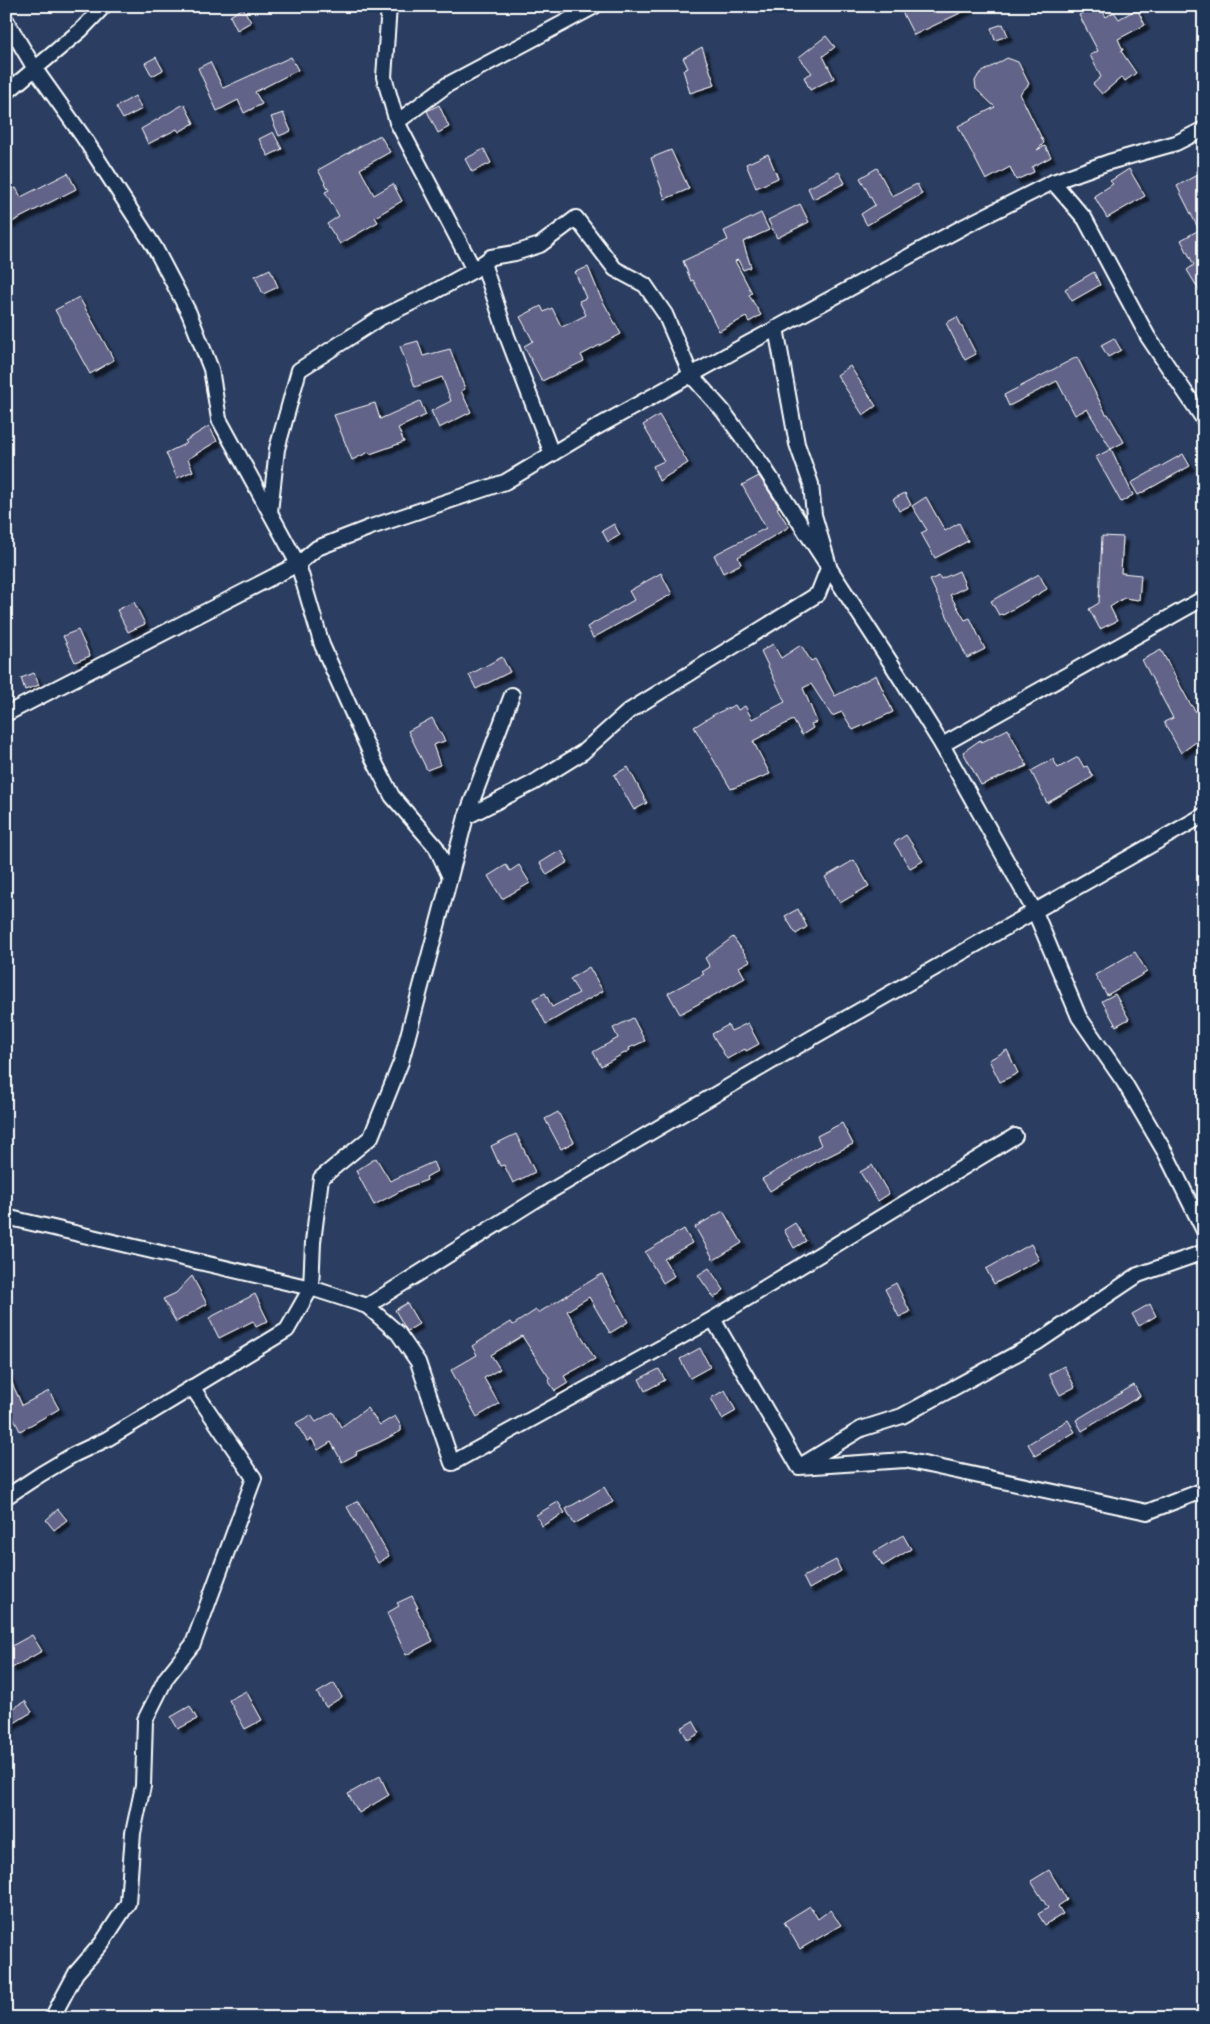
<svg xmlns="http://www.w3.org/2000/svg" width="1210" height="2024" viewBox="0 0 1210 2024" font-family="'Indie Flower',sans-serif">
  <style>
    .building { fill: #626488; stroke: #fff; filter: url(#shadow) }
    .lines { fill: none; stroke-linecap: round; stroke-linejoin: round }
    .street-casing { stroke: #fff; stroke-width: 18 }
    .street { stroke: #1d3557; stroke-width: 14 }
  </style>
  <defs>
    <filter id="shadow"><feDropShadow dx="4.5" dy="4.5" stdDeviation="1" flood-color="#0009"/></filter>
  </defs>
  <rect width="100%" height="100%" fill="#2b3e61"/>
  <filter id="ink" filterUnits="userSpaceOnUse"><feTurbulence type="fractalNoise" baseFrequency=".02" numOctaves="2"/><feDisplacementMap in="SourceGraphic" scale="10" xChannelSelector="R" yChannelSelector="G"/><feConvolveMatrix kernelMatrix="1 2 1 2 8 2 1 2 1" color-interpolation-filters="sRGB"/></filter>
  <g filter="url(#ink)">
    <g class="building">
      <path d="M899,6H975L914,35Z"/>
      <path d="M1094,6H1100L1106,17L1114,12L1119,19L1137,9L1145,25L1118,39L1123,50L1121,51L1136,73L1125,81L1122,77L1102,94L1093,84L1101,77L1090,55L1098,51L1079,15Z"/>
      <path d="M243,8L251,22L237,30L230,16Z"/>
      <path d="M1003,24L1008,36L995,40L991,28Z"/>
      <path d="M826,36L835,47L823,56L834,78L810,90L804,77L812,73L799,57Z"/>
      <path d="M702,47L715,85L690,93L683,70L688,68L683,58Z"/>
      <path d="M156,57L163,70L152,76L145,63Z"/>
      <path d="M291,57L298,70L255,92L262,104L244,113L238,100L217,111L198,68L210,62L223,88Z"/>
      <path d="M1007,58L1018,62L1029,84L1020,94L1044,143L1037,150L1045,146L1051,157L1032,167L1034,172L1016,180L1010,167L986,180L958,126L995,107L976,89L975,81L979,74Z"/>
      <path d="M135,96L142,109L123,119L116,107Z"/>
      <path d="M184,104L194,123L179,132L177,129L148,144L141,129Z"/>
      <path d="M439,105L449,127L438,133L427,111Z"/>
      <path d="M283,113L291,131L279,136L271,117Z"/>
      <path d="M273,132L282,149L268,156L259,139Z"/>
      <path d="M380,135L390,152L360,169L374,195L393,184L402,201L375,217L378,222L340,244L327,224L339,216L325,192L329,190L318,170Z"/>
      <path d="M484,149L491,163L472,172L465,159Z"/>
      <path d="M671,150L689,189L665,199L651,158Z"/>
      <path d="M768,154L778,178L756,188L746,164Z"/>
      <path d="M877,168L892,196L917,184L922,194L867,225L861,214L875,205L860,178Z"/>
      <path d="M1129,169L1145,196L1107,218L1094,196L1113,184L1110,181Z"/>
      <path d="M1204,171V298L1187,270L1194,265L1181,240L1199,230L1177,186Z"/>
      <path d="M839,172L845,183L813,199L808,188Z"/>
      <path d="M68,173L76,189L6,225V193L16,188L21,197Z"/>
      <path d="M800,204L809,222L777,238L768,220Z"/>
      <path d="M761,213L769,230L743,242L751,267L743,270L738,260L735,261L752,293L749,295L761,315L749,322L746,317L719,331L693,280L691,281L683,261L728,240L724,231Z"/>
      <path d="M588,267L600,296L621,334L581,355L584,361L542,381L524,346L533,341L520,317L541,306L544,312L552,308L561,326H564L586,315L579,301L586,298L575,272Z"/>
      <path d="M270,269L278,287L263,294L255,276Z"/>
      <path d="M1094,272L1100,285L1072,301L1065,289Z"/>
      <path d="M79,297L114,360L90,374L55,310Z"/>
      <path d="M957,317L976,354L965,360L946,323Z"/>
      <path d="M1114,338L1121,350L1108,357L1101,345Z"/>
      <path d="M418,341L423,356L450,349L465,389L461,391L471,412L439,428L431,411L451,401L442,377L415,387L400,346Z"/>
      <path d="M1077,357L1106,414H1108L1124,442L1111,449L1133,495L1121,502L1096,457L1111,449L1087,409L1075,415L1057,381L1009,406L1004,395Z"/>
      <path d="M850,366L876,406L863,415L837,375Z"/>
      <path d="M420,401L426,415L398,428L404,442L370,454L369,452L352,460L334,415L375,403L380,419Z"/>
      <path d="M659,415L688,463L659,481L653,466L664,461L643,425Z"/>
      <path d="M209,426L217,441L188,459L193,471L177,478L166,453L187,443L185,441Z"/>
      <path d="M1183,454L1190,466L1138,495L1131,483Z"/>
      <path d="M759,476L779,507L777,508L789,527L738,557L741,564L723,573L714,555L766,528L742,485Z"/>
      <path d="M905,493L911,505L899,511L893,499Z"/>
      <path d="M926,497L945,531L959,523L968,541L935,558L921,533L927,530L912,506Z"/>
      <path d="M614,524L620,535L608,542L602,531Z"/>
      <path d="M1102,536L1123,537L1121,573L1141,575L1139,600L1124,598L1110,607L1117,621L1100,629L1089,609L1099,603Z"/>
      <path d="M959,571L966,587L950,595L965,620L970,618L985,649L967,658L930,580L939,576L941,579Z"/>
      <path d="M661,573L672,594L593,638L587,627L634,600L629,591Z"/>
      <path d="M1039,574L1047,589L1003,615L1002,614L999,615L991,601Z"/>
      <path d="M134,602L145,624L128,632L117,610Z"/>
      <path d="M78,630L90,656L75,662L63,636Z"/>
      <path d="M773,644L781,658L801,645L811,661L815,659L835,696L876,675L893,712L853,730L842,712L832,716L811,684L803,688L817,722L811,724L813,728L802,735L793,720L753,741L770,774L731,789L694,727L715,714L735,705L738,710L745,706L752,719L785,702L761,651Z"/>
      <path d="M1161,650L1189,702L1204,723V736L1181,753L1164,722L1173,718L1142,660Z"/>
      <path d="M502,657L510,672L476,689L469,675Z"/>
      <path d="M34,673L39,685L25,690L21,678Z"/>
      <path d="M432,718L445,741L433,745L440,765L427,770L408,731Z"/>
      <path d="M1008,729L1027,766L981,785L963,752L980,740L982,742Z"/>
      <path d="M1078,757L1084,767L1087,766L1093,777L1047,803L1031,771L1053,759L1058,768Z"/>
      <path d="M628,767L647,803L634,810L614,775Z"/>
      <path d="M906,835L923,861L910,868L894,843Z"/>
      <path d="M561,850L568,862L547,875L540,863Z"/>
      <path d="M854,860L869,886L840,903L825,877Z"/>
      <path d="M506,865L510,871L519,865L530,883L502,899L488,876Z"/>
      <path d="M798,909L807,927L796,934L785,916Z"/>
      <path d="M733,937L750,961L739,967L745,978L680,1014L668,993L704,974L702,972L710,967L705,958Z"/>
      <path d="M1135,952L1147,972L1107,995L1095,975Z"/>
      <path d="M589,967L603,991L546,1024L533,999L545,993L552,1007L579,993L570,979Z"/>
      <path d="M1115,994L1129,1019L1116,1026L1102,1001Z"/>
      <path d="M633,1018L645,1041L629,1048L630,1050L601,1066L593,1052L618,1038L613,1028Z"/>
      <path d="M748,1023L759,1044L746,1051L745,1049L727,1059L712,1034L728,1025L731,1031Z"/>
      <path d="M1007,1050L1018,1073L1000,1082L989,1060Z"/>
      <path d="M558,1112L574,1142L561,1149L545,1119Z"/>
      <path d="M842,1123L853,1144L817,1162L770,1191L762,1179L821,1145L817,1136Z"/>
      <path d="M516,1134L535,1172L513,1183L504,1165L500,1166L491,1146Z"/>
      <path d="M376,1158L390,1181L433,1162L437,1171L426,1177L427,1180L408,1187L374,1205L356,1171Z"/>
      <path d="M872,1165L889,1194L878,1201L860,1172Z"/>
      <path d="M723,1211L742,1243L714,1260L695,1227Z"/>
      <path d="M795,1223L806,1241L794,1248L784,1230Z"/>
      <path d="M684,1229L692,1243L664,1259L674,1276L663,1283L645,1252Z"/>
      <path d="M1031,1244L1039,1260L994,1284L986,1269Z"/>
      <path d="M709,1268L724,1290L714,1298L698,1275Z"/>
      <path d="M602,1274L628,1322L610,1333L589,1297L567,1311L595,1359L564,1376L568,1383L555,1391L548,1380L550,1379L522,1336L491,1355L500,1369L484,1378L499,1404L477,1417L451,1370L477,1355L472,1346L493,1333L511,1322L513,1325L536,1310L538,1313Z"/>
      <path d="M192,1276L207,1304L176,1322L163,1299L176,1293Z"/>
      <path d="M896,1283L910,1312L899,1317L885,1289Z"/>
      <path d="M255,1294L268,1321L256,1327L253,1321L219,1338L209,1318Z"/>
      <path d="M407,1303L419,1324L407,1331L395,1310Z"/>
      <path d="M1150,1304L1156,1316L1139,1326L1132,1314Z"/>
      <path d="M700,1348L710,1367L690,1378L680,1359Z"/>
      <path d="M1064,1366L1075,1387L1060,1395L1049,1374Z"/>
      <path d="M659,1369L665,1380L645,1391L639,1379Z"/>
      <path d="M6,1370L22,1405L49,1391L59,1409L20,1431L6,1403Z"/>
      <path d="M1134,1385L1140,1396L1082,1431L1076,1420Z"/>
      <path d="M725,1390L736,1411L722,1419L711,1398Z"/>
      <path d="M367,1408L380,1425L395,1416L401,1426V1431L378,1443L356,1452L357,1454L342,1462L331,1442L318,1450L312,1439L307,1441L296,1423L311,1415L316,1422L333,1412L341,1427Z"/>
      <path d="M1068,1420L1075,1432L1035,1456L1028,1444Z"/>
      <path d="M604,1487L613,1502L574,1524L566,1509Z"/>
      <path d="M358,1501L389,1556L378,1563L347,1507Z"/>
      <path d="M558,1502L565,1513L542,1526L536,1515Z"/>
      <path d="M58,1509L67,1520L54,1530L46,1520Z"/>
      <path d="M903,1535L911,1549L883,1566L874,1552Z"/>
      <path d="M836,1560L841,1571L809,1589L803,1577Z"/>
      <path d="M412,1596L418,1608H416L433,1641L406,1655L387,1613L399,1606L397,1603Z"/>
      <path d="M32,1635L42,1651L12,1668L6,1657V1649Z"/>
      <path d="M334,1683L342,1697L326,1707L317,1693Z"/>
      <path d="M246,1691L262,1720L245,1729L229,1700Z"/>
      <path d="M25,1701L32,1712L6,1728V1713Z"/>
      <path d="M190,1706L197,1719L178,1729L171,1717Z"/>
      <path d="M693,1721L700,1733L688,1740L681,1728Z"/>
      <path d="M380,1776L389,1795L359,1813L348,1794Z"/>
      <path d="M1049,1870L1067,1900L1058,1906L1063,1914L1045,1925L1038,1914L1048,1908L1031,1881Z"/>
      <path d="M810,1906L818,1919L830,1910L841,1925L800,1949L784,1922Z"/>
    </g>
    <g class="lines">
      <defs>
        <g id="street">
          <path d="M6,20L35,69L84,138L155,248L189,313L211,369L219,419L298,564L322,645L372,757L392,796L436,847L450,877"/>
          <path d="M6,93L81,30L104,6"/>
          <path d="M397,122L447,85L595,6"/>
          <path d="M1053,182L1085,219L1148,337L1204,420"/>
          <path d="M483,263L507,336L552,454"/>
          <path d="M474,270L491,257L515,253L540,245L576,218L615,269L645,285L665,314L691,375L723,411L763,466L891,663L942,745L1035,912L1079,1017L1124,1082L1166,1154L1204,1231"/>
          <path d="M270,512L277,449L299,370L380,318L430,294L474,270L397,122L384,77L389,6"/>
          <path d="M6,714L298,564L317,548L371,527L505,482L597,427L749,343L963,227L1053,182L1109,162L1176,143L1204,129"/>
          <path d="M942,745L1204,598"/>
          <path d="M466,817L533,783L583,752L629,711L818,594L829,566L814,515L811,484L797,444L776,328"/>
          <path d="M6,1217L311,1288L367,1306L398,1333L418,1362L452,1463L713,1319L1015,1136"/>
          <path d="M367,1306L542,1196L815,1036L1204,815"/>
          <path d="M713,1319L799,1467L905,1460L1147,1512L1204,1490"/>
          <path d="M800,1466L861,1429L902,1416L1038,1342L1138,1275L1204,1252"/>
          <path d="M6,1497L41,1474L73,1455L107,1439L287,1330L311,1288L313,1242L321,1178L371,1137L401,1062L466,817L512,695"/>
          <path d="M52,2018L76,1973L102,1943L128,1903L133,1833L143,1786L145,1720L166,1678L193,1644L254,1478L192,1387"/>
        </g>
      </defs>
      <use href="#street" class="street-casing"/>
      <use href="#street" class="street"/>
    </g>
  </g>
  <rect width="1210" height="2024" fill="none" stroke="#1d3557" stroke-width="25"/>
  <rect x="12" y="12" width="1185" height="1999" fill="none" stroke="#fff" stroke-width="2" filter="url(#ink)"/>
</svg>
